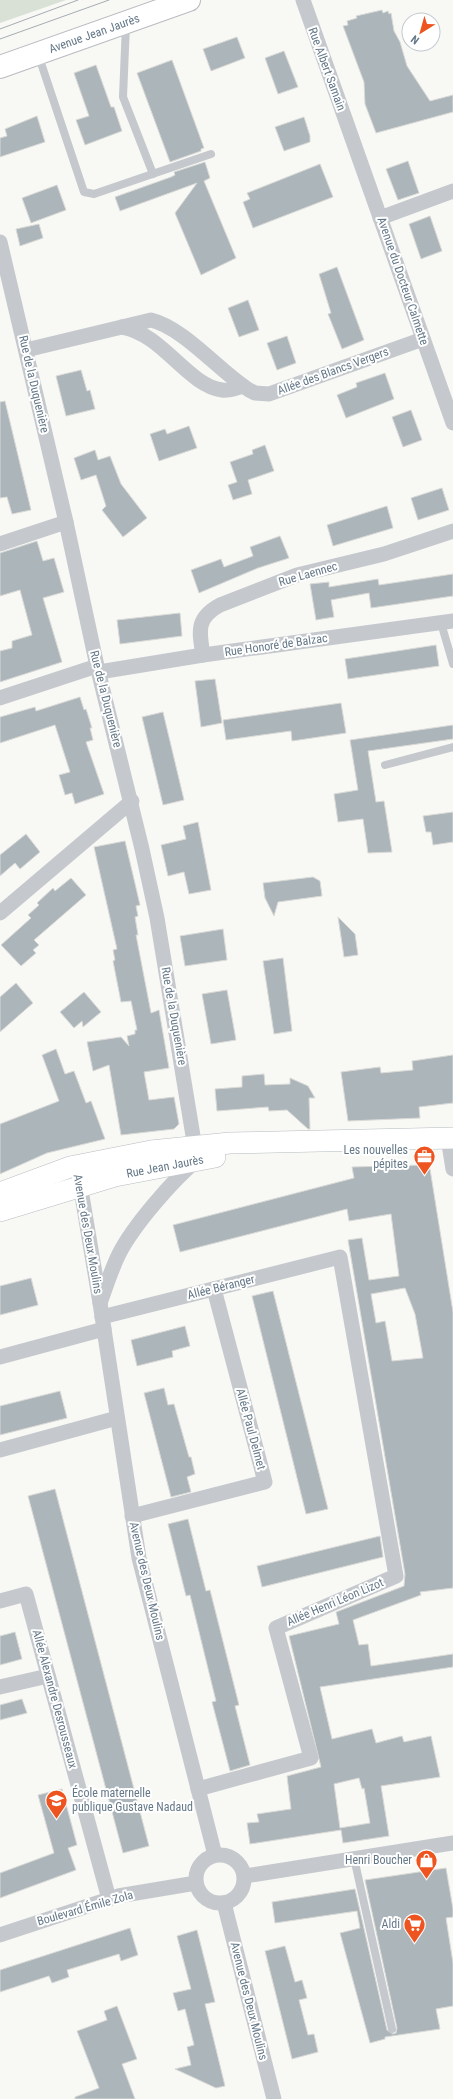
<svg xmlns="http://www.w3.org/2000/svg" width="453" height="2099" viewBox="0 0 453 2099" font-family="'Roboto Condensed',sans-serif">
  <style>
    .green { fill: #d9e0d6 }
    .building { fill: #acb5ba; stroke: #dadad7; fill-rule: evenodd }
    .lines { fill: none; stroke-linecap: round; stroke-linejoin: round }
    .secondary-casing { stroke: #b7bdc1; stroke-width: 22 }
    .primary-casing { stroke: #b8bcc0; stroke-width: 24 }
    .service { stroke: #c5c9cd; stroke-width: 8 }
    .minor { stroke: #c5c9cd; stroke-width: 15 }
    .secondary { stroke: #fff; stroke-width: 21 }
    .primary { stroke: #fff; stroke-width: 22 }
    .tram { stroke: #a5acb2; stroke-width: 1 }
    .labels { text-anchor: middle; stroke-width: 4; stroke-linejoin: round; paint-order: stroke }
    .street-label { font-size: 12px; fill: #657888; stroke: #fff }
    .poi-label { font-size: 12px; fill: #657888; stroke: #fff; text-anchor: end }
  </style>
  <rect width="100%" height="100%" fill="#f8f8f5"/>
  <path class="green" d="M0,0H66L0,23Z"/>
  <g class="building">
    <path d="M382,10L383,13L388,11L389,14L391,13L394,31L400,42L407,66L430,101L453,95V112L376,133L365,104L364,82L343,26L348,25L347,21L357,18L356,16Z"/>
    <path d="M237,37L245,58L211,71L203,49Z"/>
    <path d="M284,51L298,87L278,94L265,58Z"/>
    <path d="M172,60L204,148L201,149V151L170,162L137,73Z"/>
    <path d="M96,65L111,107H114L122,131L85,145L76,120L89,116L74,73Z"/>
    <path d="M37,116L45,142L0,157V138L7,136L5,129Z"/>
    <path d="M304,117L310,136V142L284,151L275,127Z"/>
    <path d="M408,161L419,193L398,200L386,169Z"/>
    <path d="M205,162L210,178L204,181L236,258L201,275L175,213L197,183L120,211L115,197L171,177L175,175L174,172Z"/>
    <path d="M320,164L333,197L253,228L243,202L250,199L247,193Z"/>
    <path d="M57,185L66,210L31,223L22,198Z"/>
    <path d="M430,216L442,251L421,259L409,224Z"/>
    <path d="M39,224L43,238L20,246L16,229Z"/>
    <path d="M337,267L364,340L342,349L328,314L331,313L319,274Z"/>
    <path d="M248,300L259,330L239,337L228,308Z"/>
    <path d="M287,336L296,363L277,370L267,343Z"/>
    <path d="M81,370L87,391L90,390L95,409L66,416L56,376Z"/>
    <path d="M385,373L394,399L346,418L337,395L357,387L356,383Z"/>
    <path d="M5,401L31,510L12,514L7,497L0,498V402Z"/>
    <path d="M411,410L422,440L403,447L392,417Z"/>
    <path d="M189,426L197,448L159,461L150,434L165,429L167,434Z"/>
    <path d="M265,445L274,471L248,480L252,494L233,500L228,485L237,482L230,462L253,454L252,450Z"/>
    <path d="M95,450L98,460L110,456L121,484L147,518L123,537L102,510L106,506L96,475L81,480L74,458Z"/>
    <path d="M442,488L449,510L418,520L411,498Z"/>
    <path d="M387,506L393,528L333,546L327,525Z"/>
    <path d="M280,536L289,558L258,568L199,593L191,570L221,559L224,567L253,556L250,547Z"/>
    <path d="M37,541L43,561L54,558L64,592L43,598L62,662L0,682V651L12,648V641L32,635L20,590L0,596V553Z"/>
    <path d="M453,574V596L371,608L369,593L331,600L334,617L316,620L310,584L329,582V587L378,579L379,585Z"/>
    <path d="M180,613L182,636L120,644L117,620Z"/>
    <path d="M436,645L439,666L348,679L345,659Z"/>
    <path d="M215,679L222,723L201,727L195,681Z"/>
    <path d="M80,697L84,710L86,709L92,728H90L93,740L86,742L104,794L75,804L72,793L65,795L59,775L70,772L55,725L0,743V717L35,707L36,711Z"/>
    <path d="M341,703L346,733L292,741L291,731L226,740L223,720Z"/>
    <path d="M163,712L184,800L163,805L142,717Z"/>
    <path d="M453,725V739L368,751L376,802L384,801L392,852L368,853L363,819L338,822L334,794L358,790L350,740Z"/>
    <path d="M453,812V842L433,845L431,832H426L423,816Z"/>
    <path d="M198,822L211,890L189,894L184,872L168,876L161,845L186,839L183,826Z"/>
    <path d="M26,834L40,852L20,869L15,863L0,876V855Z"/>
    <path d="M125,841L140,905L136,906L138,916L135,917L138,935H136L151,1013L159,1010L169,1068L144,1072L149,1100L174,1097L179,1124L174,1129L121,1135L109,1065L93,1071L87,1042L121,1037L129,1046L127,1036L135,1034V1030H137L131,1001L121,1002L113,961L115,960L113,950L117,949L94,847Z"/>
    <path d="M313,877L320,881L322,896L278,902L274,916L265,898L263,883Z"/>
    <path d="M71,878L86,895L34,940L39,945L33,950L36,953L21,966L1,945L31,918L28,915L39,905L37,903L53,888L55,891Z"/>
    <path d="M338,917L355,934L358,955L344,957Z"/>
    <path d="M223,929L227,960L185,966L180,936Z"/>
    <path d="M283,958L292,1031L274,1034L263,961Z"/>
    <path d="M16,983L33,1003L0,1032V997Z"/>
    <path d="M227,990L236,1040L211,1044L202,994Z"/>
    <path d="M84,992L101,1012L83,1027L82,1021L74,1028L60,1012Z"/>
    <path d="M56,1049L65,1074L74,1071L86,1103L91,1101L105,1139L47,1153L0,1174V1124L59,1101L42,1055Z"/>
    <path d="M453,1055V1103L419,1107L420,1118L348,1121L341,1072L380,1067L381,1073L413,1070L412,1061Z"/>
    <path d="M264,1074L265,1085L290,1084V1078L308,1086L315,1098H309L310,1129H308L287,1110L269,1111L268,1107L217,1111L215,1089L242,1087V1076Z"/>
    <path d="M424,1165L430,1169L453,1312V1588L420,1592L421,1595L353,1620L359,1645L368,1644L371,1666L453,1654V1667L320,1687L332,1739L372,1729L376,1743L402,1736L404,1742L431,1736L440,1777L381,1786L389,1836L343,1843L341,1830L250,1844L247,1823L259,1822L257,1814L291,1809L287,1776L321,1767L289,1636L339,1624L336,1612L404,1586L405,1574L348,1240L362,1238L369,1280L399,1276L391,1214L349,1221L347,1209L180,1252L173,1225L354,1178L352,1167ZM405,1288L415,1314L423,1358L392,1361L385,1321L376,1323L371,1294ZM359,1778L362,1789L364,1788L370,1823L340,1828L334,1784Z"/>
    <path d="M31,1278L38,1305L0,1315V1286Z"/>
    <path d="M273,1291L328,1509L306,1514L252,1296Z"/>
    <path d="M185,1326L190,1346L172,1351L173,1357L137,1366L131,1340Z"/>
    <path d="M164,1388L168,1405L174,1404L189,1457H191L195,1474L187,1477L191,1492L171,1497L144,1393Z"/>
    <path d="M60,1391L67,1418L0,1435V1406Z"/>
    <path d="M55,1489L149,1846L123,1853L28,1496Z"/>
    <path d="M188,1519L206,1591L210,1590L239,1705L235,1706L250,1765L230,1771L212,1702L216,1701L190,1595L186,1596L168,1524Z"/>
    <path d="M380,1536L383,1557L262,1587L257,1566Z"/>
    <path d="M15,1632L22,1659L0,1665V1636Z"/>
    <path d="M22,1699L27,1713L0,1720V1705Z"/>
    <path d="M62,1789L77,1845L68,1848L76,1870L0,1898V1873L54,1853L38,1795Z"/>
    <path d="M446,1868L453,1909V1917L446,1918L453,1963V2006L436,2009L440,2029L385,2037V2039L370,2043L340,1933L360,1928L357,1911L275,1923L272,1902L355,1889L387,2030L393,2034L396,2033L397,2028L365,1880Z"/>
    <path d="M130,1928L138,1955L121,1961L119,1954L67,1970L69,1977L52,1983L49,1976L0,1992V1970Z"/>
    <path d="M197,1930L215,2002L205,2004L225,2086L216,2088L175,2069L191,2065L187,2047L194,2045L185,2009L178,2011L173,1993L191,1989L177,1936Z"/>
    <path d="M285,1946L295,1982L302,1980L307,1998L299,2000L308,2035L314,2034L318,2052L292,2059L265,1951Z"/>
    <path d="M117,2006L137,2059L122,2064L135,2099H75V2097L99,2088L77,2031L107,2020L104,2011Z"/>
  </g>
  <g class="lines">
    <defs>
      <g id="secondary">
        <path d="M0,1193L70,1167L151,1151L230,1143L453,1138"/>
        <path id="s1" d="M0,1211L115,1176L215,1157"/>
      </g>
      <g id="primary">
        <path id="s2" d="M0,67L189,0"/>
      </g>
    </defs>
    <use href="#secondary" class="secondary-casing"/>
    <use href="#primary" class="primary-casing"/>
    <g class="service">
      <path d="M126,24L123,97L153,174"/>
      <path d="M38,54L84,192L94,194L211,154"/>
      <path d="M441,623L453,664"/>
      <path d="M385,765L453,747"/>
      <path d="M354,1858L392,2029"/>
    </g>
    <g class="minor">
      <path d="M303,0L453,423"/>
      <path d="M380,218L453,191"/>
      <path d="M0,242L66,522L97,666L142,849L157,918L197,1160C173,1180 133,1226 119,1254C111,1270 106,1287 100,1303"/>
      <path d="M122,327C163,334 187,385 222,390C229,391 236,388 243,386"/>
      <path d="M26,350L151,320C184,328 219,371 249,390L255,393L269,394L423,339"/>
      <path d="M0,544L66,522"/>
      <path d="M203,655C199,631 196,618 220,605L297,575L384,554L453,531"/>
      <path d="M99,672L203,655L453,621"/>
      <path d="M0,698L97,666"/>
      <path d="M0,913L132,801"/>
      <path d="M448,1138L453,1169"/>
      <path d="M79,1178L100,1303L139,1558L215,1855"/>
      <path d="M102,1317L340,1257L396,1576L276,1628L311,1758L198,1789"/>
      <path d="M0,1357L104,1329"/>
      <path d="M0,1450L117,1418"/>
      <path d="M132,1516L265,1482L214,1289"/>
      <path d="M0,1601L26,1594L109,1899"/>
      <path d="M0,1687L48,1676"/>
      <circle cx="220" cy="1879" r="24"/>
      <path d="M245,1876L453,1843"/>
      <path d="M224,1903L274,2099"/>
      <path d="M0,1935L118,1896L196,1883"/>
    </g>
    <use href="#secondary" class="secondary"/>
    <use href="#primary" class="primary"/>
    <g class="tram">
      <path d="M0,29L78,0"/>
      <path d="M0,39L109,0"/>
    </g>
  </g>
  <defs>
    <symbol id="office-pin" viewBox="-11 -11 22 30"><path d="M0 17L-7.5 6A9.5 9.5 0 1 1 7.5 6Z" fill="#ee541f" stroke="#fff"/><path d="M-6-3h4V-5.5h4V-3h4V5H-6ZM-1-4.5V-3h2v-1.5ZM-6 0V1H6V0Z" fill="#fff"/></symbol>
    <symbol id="school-pin" viewBox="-11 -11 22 30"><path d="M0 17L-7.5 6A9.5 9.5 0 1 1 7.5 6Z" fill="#ee541f" stroke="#fff"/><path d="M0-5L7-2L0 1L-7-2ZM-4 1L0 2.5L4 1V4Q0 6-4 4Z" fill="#fff"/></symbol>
    <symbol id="shop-pin" viewBox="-11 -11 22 30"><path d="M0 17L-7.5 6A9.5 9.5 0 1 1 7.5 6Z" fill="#ee541f" stroke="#fff"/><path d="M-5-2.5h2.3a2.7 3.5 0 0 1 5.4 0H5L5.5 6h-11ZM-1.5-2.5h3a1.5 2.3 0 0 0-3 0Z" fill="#fff"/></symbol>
    <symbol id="supermarket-pin" viewBox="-11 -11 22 30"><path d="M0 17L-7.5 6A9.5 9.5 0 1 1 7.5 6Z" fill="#ee541f" stroke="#fff"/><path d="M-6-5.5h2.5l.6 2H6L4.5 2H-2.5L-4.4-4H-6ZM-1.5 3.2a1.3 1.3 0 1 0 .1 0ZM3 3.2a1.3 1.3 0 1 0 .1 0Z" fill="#fff"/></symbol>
  </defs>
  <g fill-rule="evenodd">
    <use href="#office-pin" x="412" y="1144" width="25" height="34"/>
    <use href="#school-pin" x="44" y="1788" width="25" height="34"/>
    <use href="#shop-pin" x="414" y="1848" width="25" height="34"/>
    <use href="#supermarket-pin" x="402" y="1912" width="25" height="34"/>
  </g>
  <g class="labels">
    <g class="street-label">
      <text dy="4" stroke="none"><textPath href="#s2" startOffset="100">Avenue Jean Jaurès</textPath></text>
      <text transform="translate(327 69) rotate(70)" y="4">Rue Albert Samain</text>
      <text transform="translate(403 281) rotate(71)" y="4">Avenue du Docteur Calmette</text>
      <text transform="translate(333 371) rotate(-20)" y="4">Allée des Blancs Vergers</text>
      <text transform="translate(34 384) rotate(77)" y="4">Rue de la Duquenière</text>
      <text transform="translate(308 574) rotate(-16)" y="4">Rue Laennec</text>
      <text transform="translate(276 645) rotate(-8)" y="4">Rue Honoré de Balzac</text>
      <text transform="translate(106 699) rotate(76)" y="4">Rue de la Duquenière</text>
      <text transform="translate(174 1016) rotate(80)" y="4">Rue de la Duquenière</text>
      <text dy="4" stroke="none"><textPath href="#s1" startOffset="171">Rue Jean Jaurès</textPath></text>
      <text transform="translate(88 1234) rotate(80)" y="4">Avenue des Deux Moulins</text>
      <text transform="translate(221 1287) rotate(-14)" y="4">Allée Béranger</text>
      <text transform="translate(251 1429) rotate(75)" y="4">Allée Paul Delmet</text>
      <text transform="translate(147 1581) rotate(77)" y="4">Avenue des Deux Moulins</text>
      <text transform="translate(335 1602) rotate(-23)" y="4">Allée Henri Léon Lizot</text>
      <text transform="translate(55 1699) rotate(75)" y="4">Allée Alexandre Desrousseaux</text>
      <text transform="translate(85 1908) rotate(-16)" y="4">Boulevard Émile Zola</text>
      <text transform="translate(249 2001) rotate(76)" y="4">Avenue des Deux Moulins</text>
    </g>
    <g class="poi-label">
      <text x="408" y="1154">Les nouvelles<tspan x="408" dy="14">pépites</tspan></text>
      <text x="72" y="1797" text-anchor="start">École maternelle<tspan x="72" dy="14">publique Gustave Nadaud</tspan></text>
      <text x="412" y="1864">Henri Boucher</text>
      <text x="400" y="1928">Aldi</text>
    </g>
  </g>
  <g transform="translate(421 32) rotate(217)"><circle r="19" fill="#ffffff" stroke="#c1c9cf"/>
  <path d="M0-3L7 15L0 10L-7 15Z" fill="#ee541f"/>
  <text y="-6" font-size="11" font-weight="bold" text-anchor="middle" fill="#657888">N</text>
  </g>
</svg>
